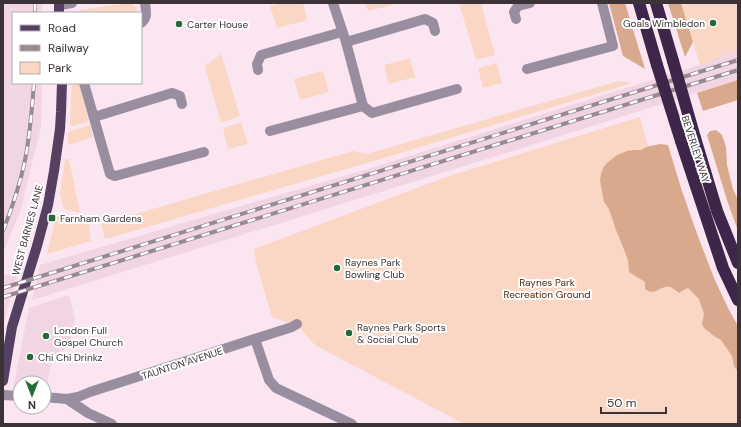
<svg xmlns="http://www.w3.org/2000/svg" width="741" height="427" viewBox="0 0 741 427" font-family="'DM Sans',sans-serif">
  <style>
    .built { fill: #f1d5e3 }
    .green { fill: #fad7c4 }
    .forest { fill: #d9a98d }
    .lines { fill: none; stroke-linecap: round; stroke-linejoin: round }
    .minor { stroke: #998da0; stroke-width: 10 }
    .major { stroke: #554061; stroke-width: 10 }
    .highway { stroke: #3d264a; stroke-width: 12 }
    .rail-casing { stroke: #998a92; stroke-width: 4 }
    .rail { stroke: #fff; stroke-width: 2.5; stroke-dasharray: 8; stroke-linecap: butt }
    .highway-bridge { stroke: #3d264a; stroke-width: 12 }
    .poi-dot { fill: #236a36; stroke: #fff; stroke-width: 1.5 }
    .labels { text-anchor: middle; stroke-width: 4; stroke-linejoin: round; paint-order: stroke }
    .poi-label { font-size: 10px; fill: #3b3337; stroke: #fff; text-anchor: start }
    .street-label { font-size: 10px; fill: #3b3337; stroke: #fff }
    .park-label { font-size: 10px; fill: #4b1f00; stroke: #fff }
  </style>
  <rect width="100%" height="100%" fill="#fbe5f1"/>
  <g class="built">
    <path d="M3,3H42V13H13V83H42L41,127L21,209L3,253Z"/>
    <path d="M738,50V80L519,149L32,300L40,265L368,169L712,61L716,57Z"/>
    <path d="M18,272L8,307L3,328V276Z"/>
    <path d="M69,295L75,319L69,347L52,356L46,392L44,391V383H20V389L13,388L29,308Z"/>
  </g>
  <g class="green">
    <path d="M129,3C135,6 137,6 137,13H77L80,10Z"/>
    <path d="M281,3H303L307,20L277,28L270,6Z"/>
    <path d="M365,3H393V5L368,11Z"/>
    <path d="M459,3H481L495,55L476,60Z"/>
    <path d="M681,3H738V50L716,57L713,61L700,65Z"/>
    <path d="M221,54L240,116L221,123L205,66Z"/>
    <path d="M410,58L415,77L389,84L384,65Z"/>
    <path d="M497,63L502,83L483,88L478,68Z"/>
    <path d="M323,71L329,92L300,100L294,79Z"/>
    <path d="M619,81L633,83L357,166L105,239L101,224L353,151L366,154Z"/>
    <path d="M72,83H79L89,120L87,122L72,126L70,125Z"/>
    <path d="M640,117L674,240L738,358V424H464L315,345L295,323L285,322L272,317L256,263L254,249L446,177Z"/>
    <path d="M241,122L248,144L228,149L223,128Z"/>
    <path d="M90,125L93,137L68,145V133L71,131Z"/>
    <path d="M65,159H69L80,213L64,209L60,194Z"/>
    <path d="M65,213L90,221L89,229L91,241L47,254L56,217Z"/>
  </g>
  <g class="forest">
    <path d="M609,3H625L645,69L623,56Z"/>
    <path d="M668,3H681L693,42L685,57Z"/>
    <path d="M738,80V100L703,111L697,93Z"/>
    <path d="M716,130L722,135L726,147L727,165L733,189L738,200V231L727,200L707,135L710,131Z"/>
    <path d="M660,144L668,145L681,188L696,231L714,278L728,308L738,326V372L734,366L732,356L721,340L714,336L704,328L702,324L704,314L699,299L688,288C684,289 682,291 679,293C676,291 673,288 670,287C660,285 655,297 645,289V282L629,272L628,260L623,247L616,230L609,209L604,202L600,181L601,174L603,168L607,163L617,155L627,151L634,150H641L646,147Z"/>
  </g>
  <g class="lines">
    <g class="minor">
      <path d="M333,3L346,42L363,106"/>
      <path d="M60,5L72,3"/>
      <path d="M516,19L514,12L518,6L530,3"/>
      <path d="M141,23C148,18 146,11 145,3"/>
      <path d="M346,42L425,19L433,23L435,31"/>
      <path d="M527,69L613,46L602,3"/>
      <path d="M258,70L257,64L261,55L342,32"/>
      <path d="M84,83L110,174L115,176L204,152"/>
      <path d="M94,117L172,93L180,96L182,104"/>
      <path d="M270,131L363,106L372,113L457,89"/>
      <path d="M255,339L269,380L276,388L352,424"/>
      <path d="M3,395L20,396"/>
      <path d="M44,397L67,399L88,413L112,424"/>
      <path d="M67,399L78,397L90,392L292,327L297,324"/>
    </g>
    <g class="major">
      <path d="M59,3V13"/>
      <path d="M3,381L12,327L37,246L48,205L54,171L60,129L61,112L62,83"/>
    </g>
    <g class="highway">
      <path d="M639,3L657,65"/>
      <path d="M656,3L673,61"/>
      <path d="M695,138L717,211L738,263"/>
      <path d="M681,141L723,268L738,300"/>
    </g>
    <defs>
      <g id="rail">
        <path d="M35,3V13"/>
        <path d="M3,231C12,208 20,185 25,160C30,135 32,109 34,83"/>
        <path d="M3,288L738,60"/>
        <path d="M3,297L738,70"/>
      </g>
    </defs>
    <use href="#rail" class="rail-casing"/>
    <use href="#rail" class="rail"/>
    <g class="highway-bridge">
      <path d="M673,61L695,138"/>
      <path d="M657,65L681,141"/>
    </g>
  </g>
  <g class="poi-dot">
    <circle cx="713" cy="23" r="4"/>
    <circle cx="179" cy="24" r="4"/>
    <rect x="48" y="214" width="8" height="8" rx="2"/>
    <circle cx="337" cy="268" r="4"/>
    <circle cx="349" cy="333" r="4"/>
    <circle cx="46" cy="336" r="4"/>
    <circle cx="30" cy="357" r="4"/>
  </g>
  <g class="labels">
    <g class="poi-label">
      <text x="705" y="27" text-anchor="end">Goals Wimbledon</text>
      <text x="187" y="28">Carter House</text>
      <text x="60" y="222">Farnham Gardens</text>
      <text x="345" y="266">Raynes Park<tspan x="345" dy="12">Bowling Club</tspan></text>
      <text x="357" y="331">Raynes Park Sports<tspan x="357" dy="12">&amp; Social Club</tspan></text>
      <text x="54" y="334">London Full<tspan x="54" dy="12">Gospel Church</tspan></text>
      <text x="38" y="361">Chi Chi Drinkz</text>
    </g>
    <g class="street-label">
      <text transform="translate(696 149) rotate(72)" y="4">BEVERLEY WAY</text>
      <text transform="translate(27 230) rotate(-75)" y="4">WEST BARNES LANE</text>
      <text transform="translate(182 363) rotate(-18)" y="4">TAUNTON AVENUE</text>
    </g>
    <g class="park-label">
      <text x="547" y="286">Raynes Park<tspan x="547" dy="12">Recreation Ground</tspan></text>
    </g>
  </g>
  <rect width="741" height="427" fill="none" stroke="#3b3337" stroke-width="8"/>
  <rect x="12" y="12" width="130" height="72" fill="#ffffff" stroke="#b1adaf"/>
  <rect x="20" y="25" width="20" height="6" fill="#554061" stroke="#b1adaf"/>
  <text x="48" y="32" font-size="12" fill="#3b3337">Road</text>
  <rect x="20" y="45" width="20" height="6" fill="#998a92" stroke="#b1adaf"/>
  <text x="48" y="52" font-size="12" fill="#3b3337">Railway</text>
  <rect x="20" y="62" width="20" height="12" fill="#fad7c4" stroke="#b1adaf"/>
  <text x="48" y="72" font-size="12" fill="#3b3337">Park</text>
  <g transform="translate(32 395) rotate(180)"><circle r="19" fill="#ffffff" stroke="#b1adaf"/>
  <path d="M0-3L7 15L0 10L-7 15Z" fill="#236a36"/>
  <text y="-6" font-size="11" font-weight="bold" text-anchor="middle" fill="#3b3337">N</text>
  </g>
  <path d="M601 407v6h65v-6" fill="none" stroke="#3b3337" stroke-width="2"/>
  <text x="607" y="407" font-size="12" fill="#3b3337" stroke="#ffffff" stroke-width="3" paint-order="stroke">50 m</text>
</svg>
